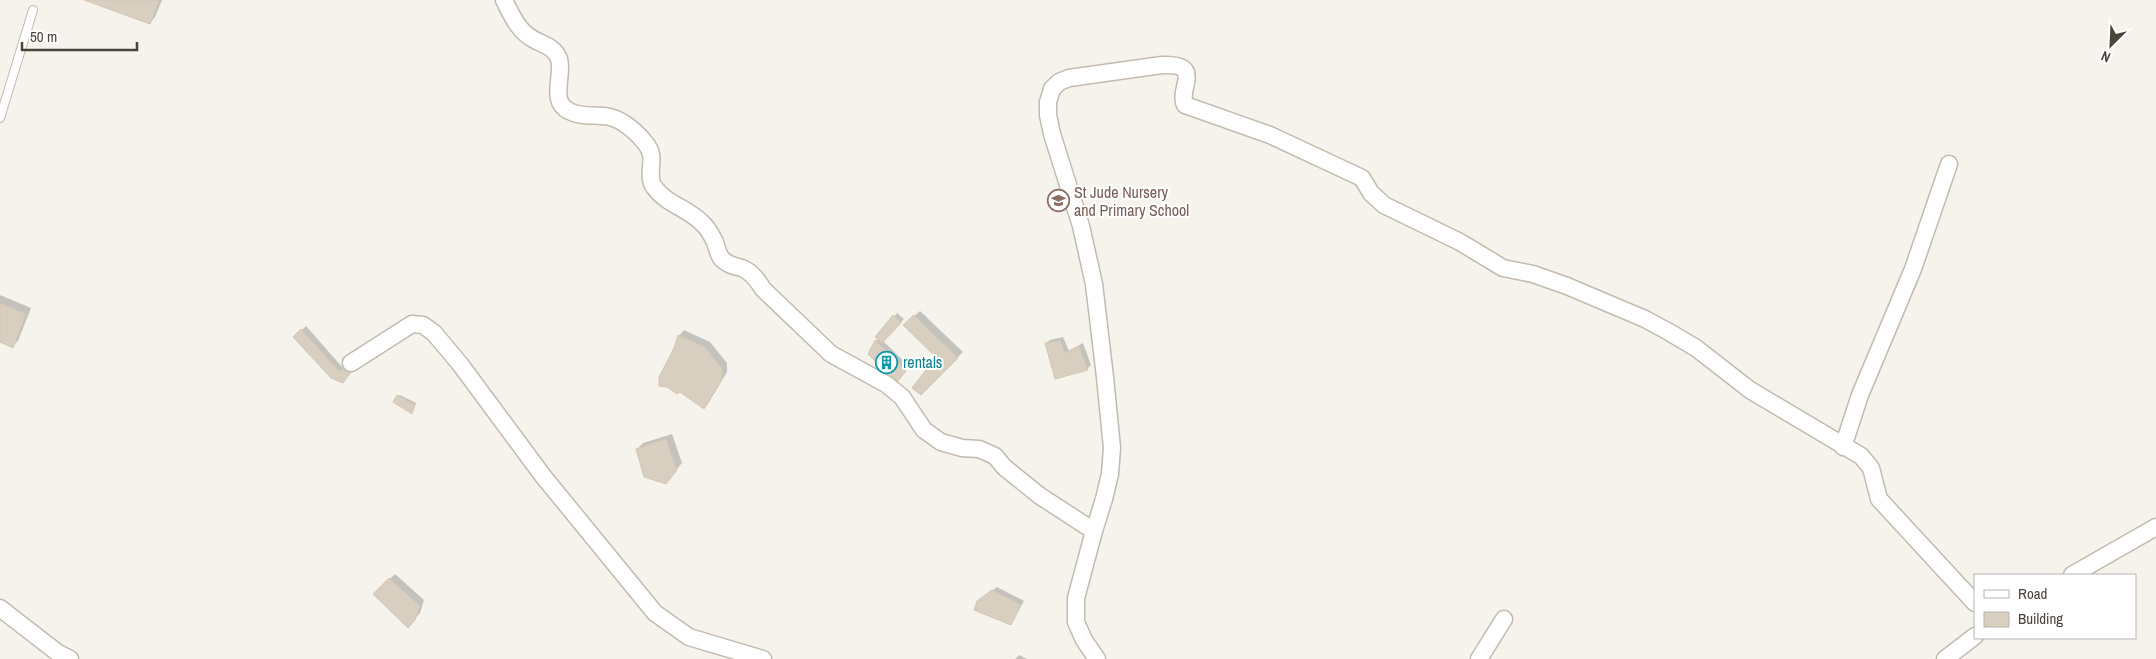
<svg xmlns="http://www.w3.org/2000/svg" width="2156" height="659" viewBox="0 0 2156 659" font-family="'Archivo Narrow',sans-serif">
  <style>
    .shadow { fill: #0003 }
    .building { fill: #d8cfc1; stroke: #d3c7b4 }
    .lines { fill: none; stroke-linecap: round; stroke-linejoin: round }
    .service-casing { stroke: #c2bbae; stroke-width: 10 }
    .minor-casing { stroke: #c2bbae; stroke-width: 19 }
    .service { stroke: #fff; stroke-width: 8 }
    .minor { stroke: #fff; stroke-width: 16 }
    .labels { text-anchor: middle; stroke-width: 4; stroke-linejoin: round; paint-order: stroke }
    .education-label { font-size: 16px; fill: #785e54; stroke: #fff; text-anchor: start }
    .culture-label { font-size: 16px; fill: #0d838f; stroke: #fff; text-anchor: start }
  </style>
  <rect width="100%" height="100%" fill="#f6f3ec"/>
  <g class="shadow">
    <path d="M88,0H162L155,17L150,23Z"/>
    <path d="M0,295L31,308L18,341L12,346L0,341Z"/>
    <path d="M920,311L963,352L920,393L938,356L905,325Z"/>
    <path d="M897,313L904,319L883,341L909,366L900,377L869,354L876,341Z"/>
    <path d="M306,326L343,368L350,364L354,368L346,377L295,337Z"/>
    <path d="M684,330L710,342L727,363V372L709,402L703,407L675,349L679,336Z"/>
    <path d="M1063,337L1069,351L1083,343L1091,365L1087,369L1047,343L1050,340Z"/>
    <path d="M400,395L416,403L412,413L398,396Z"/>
    <path d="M672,434L682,463L671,476L637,449L643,443Z"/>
    <path d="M395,574L424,600L420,613L408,626L375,594Z"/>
    <path d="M997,587L1024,601L1011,624L982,598Z"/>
    <path d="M1019,655L1027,659H1015Z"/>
  </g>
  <g class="building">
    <path d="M84,0H159L150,24Z"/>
    <path d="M0,303L26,314L13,348L0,342Z"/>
    <path d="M893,315L901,323L882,343L875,337Z"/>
    <path d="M914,315L958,358L921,395L912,388L936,357L903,325Z"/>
    <path d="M301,329L339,371L346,367L351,372L343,383L331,378L293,337Z"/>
    <path d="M678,335L705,347L722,369V379L704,409L680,392L677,394L667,387L659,386V377L674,348Z"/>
    <path d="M875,340L906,371L897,382L868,354Z"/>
    <path d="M1060,340L1065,353L1079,346L1088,370L1055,379L1045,343Z"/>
    <path d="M397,395L415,405L412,414L393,402Z"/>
    <path d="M666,439L677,470L666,484L644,477L636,449Z"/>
    <path d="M389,578L420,606L415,620L408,628L373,594Z"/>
    <path d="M992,590L1021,605L1011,625L974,610L977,601Z"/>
  </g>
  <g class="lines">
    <defs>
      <path id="service" d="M0,118L33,10"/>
      <g id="minor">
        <path d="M504,0C511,14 518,31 533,39C543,45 554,46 559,59C564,76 549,101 569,111C582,118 596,114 610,117C623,120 638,133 646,144C658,158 645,174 654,187C667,205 688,208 702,223C707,227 712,236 715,242C717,247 718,255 722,259C728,265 734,266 742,268C752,272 758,281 763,289L831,354L886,384L902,397L924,430L941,442L962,448L979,449L995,456L1004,467L1040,496L1094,531"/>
        <path d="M351,363L412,324L423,325L434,333L460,364L543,476L655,613L689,637L763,659"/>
        <path d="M1843,447L1860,395L1913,269L1949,164"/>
        <path d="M2072,575L2156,527"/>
        <path d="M0,608L58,653L70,659"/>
        <path d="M1097,659L1084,640L1076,622V598L1094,531L1104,499L1110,474L1112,448L1105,377L1094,284L1081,226L1052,134L1048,115V102L1052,89L1059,82L1069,78L1162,65C1205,63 1177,89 1185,105L1270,135L1362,178L1371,193L1384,205L1460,242L1503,268L1533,274L1567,286L1645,319L1669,332L1696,348L1750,390L1861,456L1871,468L1879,499L1975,603"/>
        <path d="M1479,659L1504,619"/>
        <path d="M1945,659L1975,636"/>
      </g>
    </defs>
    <use href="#service" class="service-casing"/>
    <use href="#minor" class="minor-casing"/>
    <use href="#service" class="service"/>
    <use href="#minor" class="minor"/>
  </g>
  <defs>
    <symbol id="school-ring" viewBox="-11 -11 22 22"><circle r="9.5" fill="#fff" stroke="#8d6e63" stroke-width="1.5"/><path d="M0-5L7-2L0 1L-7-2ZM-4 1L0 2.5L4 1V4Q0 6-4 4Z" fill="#8d6e63"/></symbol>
    <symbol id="building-ring" viewBox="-11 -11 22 22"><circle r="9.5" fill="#fff" stroke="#0f9aa8" stroke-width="1.5"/><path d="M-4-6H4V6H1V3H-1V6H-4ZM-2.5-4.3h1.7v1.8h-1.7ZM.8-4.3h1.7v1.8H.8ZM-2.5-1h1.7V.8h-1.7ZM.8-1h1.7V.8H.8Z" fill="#0f9aa8"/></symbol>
  </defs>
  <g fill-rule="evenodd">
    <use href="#school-ring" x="1046" y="188" width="25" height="25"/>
    <use href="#building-ring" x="874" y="350" width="25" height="25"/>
  </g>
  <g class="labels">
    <g class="education-label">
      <text x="1074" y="198">St Jude Nursery<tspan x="1074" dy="18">and Primary School</tspan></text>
    </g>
    <g class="culture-label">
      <text x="903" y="368">rentals</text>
    </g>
  </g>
  <rect x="1974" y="574" width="162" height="65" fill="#ffffff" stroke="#b7b4b0"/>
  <rect x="1984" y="590" width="25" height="8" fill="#ffffff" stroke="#b7b4b0"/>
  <text x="2018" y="599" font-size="15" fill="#4b4439">Road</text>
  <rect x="1984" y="612" width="25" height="15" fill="#d8cfc1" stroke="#b7b4b0"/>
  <text x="2018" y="624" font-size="15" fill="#4b4439">Building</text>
  <g transform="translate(2111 45) rotate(204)" stroke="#ffffff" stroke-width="4" paint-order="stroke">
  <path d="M0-4L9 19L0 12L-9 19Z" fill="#4b4439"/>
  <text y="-8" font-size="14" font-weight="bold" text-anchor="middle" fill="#4b4439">N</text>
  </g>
  <path d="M22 42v8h115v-8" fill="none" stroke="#4b4439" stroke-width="2.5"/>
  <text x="30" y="42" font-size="15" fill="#4b4439" stroke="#ffffff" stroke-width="4" paint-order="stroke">50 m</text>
</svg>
